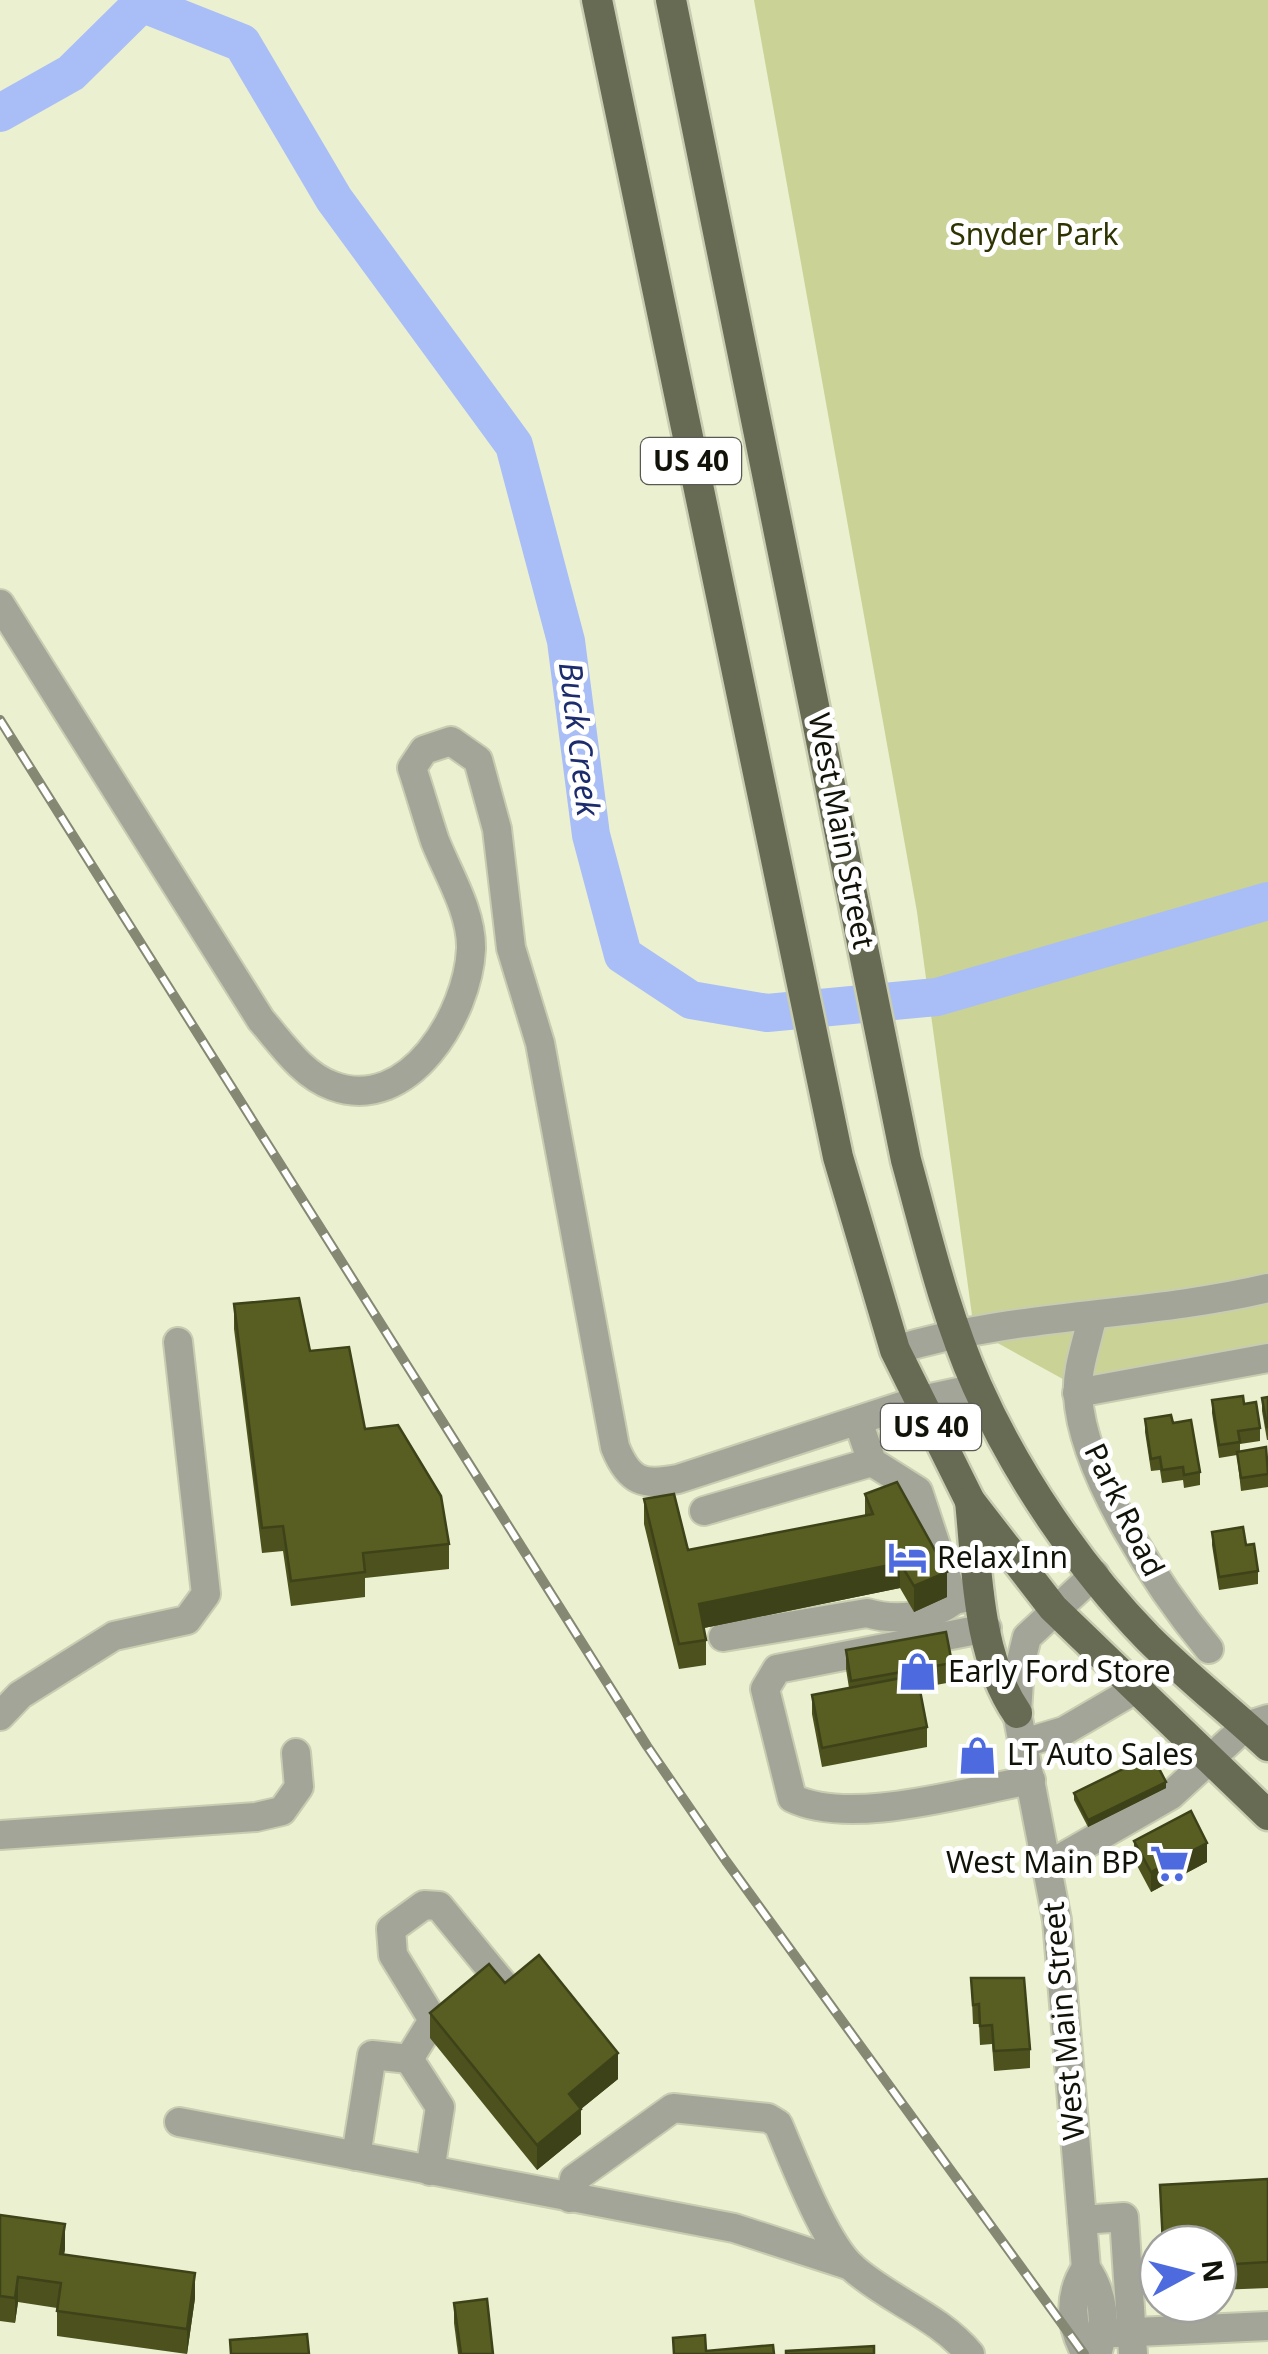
<svg xmlns="http://www.w3.org/2000/svg" width="1268" height="2354" viewBox="0 0 1268 2354" font-family="'Noto Sans',sans-serif">
  <style>
    .green { fill: #cad296 }
    .lines { fill: none; stroke-linecap: round; stroke-linejoin: round }
    .river { stroke: #a9bef6; stroke-width: 38 }
    .minor-casing { stroke: #c8ccb0; stroke-width: 32 }
    .major-casing { stroke: #c8ccb0; stroke-width: 35 }
    .minor { stroke: #a3a598; stroke-width: 28 }
    .major { stroke: #676b53; stroke-width: 30 }
    .rail-casing { stroke: #858873; stroke-width: 10 }
    .rail { stroke: #fff; stroke-width: 6; stroke-dasharray: 19; stroke-linecap: butt }
    .wall { fill: #4c511d }
    .shaded-wall { fill: #3e4218 }
    .building { fill: #585e22; stroke: #3e4218; stroke-width: 2.5 }
    .labels { text-anchor: middle; stroke-width: 10; stroke-linejoin: round; paint-order: stroke }
    .shield { fill: #fff; stroke: #585952; stroke-width: 2.5 }
    .shield-label { font-size: 28px; font-weight: bold; fill: #111208 }
    .park-label { font-size: 30px; fill: #2f3301; stroke: #fff }
    .street-label { font-size: 30px; fill: #111208; stroke: #fff }
    .poi-label { font-size: 30px; fill: #111208; stroke: #fff; text-anchor: start }
    .water-label { font-size: 32px; font-style: italic; fill: #1d2c6d; stroke: #fff }
  </style>
  <rect width="100%" height="100%" fill="#ebf0d0"/>
  <path class="green" d="M754,0H1268V1356L1081,1389L974,1330L917,912Z"/>
  <g class="lines">
    <g class="river">
      <path d="M144,4L242,43L334,199L514,445L566,641L591,835L623,955L691,1000L767,1013L937,997L1268,901"/>
      <path d="M0,113L71,73L145,0"/>
    </g>
    <defs>
      <g id="minor">
        <path d="M0,604L261,1020C282,1044 302,1075 333,1086C409,1114 468,1014 471,949C472,912 448,874 435,841C427,817 420,792 412,768L424,750L451,741L478,760L497,829L511,948L540,1043L615,1447C629,1482 643,1486 678,1479L917,1401L977,1388"/>
        <path d="M1092,1318C1087,1342 1076,1371 1078,1395C1082,1473 1160,1590 1209,1649"/>
        <path d="M895,1350C1015,1313 1145,1317 1268,1288"/>
        <path d="M1077,1393L1268,1358"/>
        <path d="M858,1421L872,1462L918,1491L954,1600L980,1595"/>
        <path d="M704,1511L872,1462"/>
        <path d="M1095,1574L1027,1637L1020,1665L1017,1713L1057,1920L1086,2268C1104,2294 1107,2324 1097,2354"/>
        <path d="M987,1628L777,1669L765,1689L792,1798C851,1827 967,1791 1031,1780"/>
        <path d="M723,1637L867,1613C894,1621 933,1618 954,1600"/>
        <path d="M0,1716L20,1695L114,1636L187,1620L206,1594L178,1342"/>
        <path d="M1024,1743L1064,1731L1136,1689"/>
        <path d="M0,1835L256,1817L282,1811L299,1787L296,1753"/>
        <path d="M1049,1865L1171,1795L1246,1726L1268,1719"/>
        <path d="M409,2059L440,2107L430,2171"/>
        <path d="M179,2122L734,2228L851,2266"/>
        <path d="M356,2156L372,2055L409,2059L433,2020L393,1955L391,1929L424,1905L439,1906L508,1990"/>
        <path d="M570,2198L574,2179L673,2108L768,2118L778,2124C794,2161 824,2242 853,2268C890,2301 937,2315 970,2354"/>
        <path d="M1082,2220L1124,2217L1133,2354"/>
        <path d="M1086,2268C1068,2295 1070,2326 1086,2354"/>
        <path d="M1115,2333L1268,2326"/>
      </g>
      <g id="major">
        <path d="M597,0L838,1157L895,1350L970,1501L1053,1608L1268,1815"/>
        <path d="M671,0L906,1160C927,1236 945,1314 977,1386C1017,1476 1080,1568 1148,1638C1186,1676 1229,1710 1268,1746"/>
        <path d="M970,1501C977,1569 977,1655 1017,1713"/>
      </g>
    </defs>
    <use href="#minor" class="minor-casing"/>
    <use href="#major" class="major-casing"/>
    <use href="#minor" class="minor"/>
    <use href="#major" class="major"/>
    <defs>
      <path id="rail" d="M0,720L647,1746L726,1861L1084,2354"/>
    </defs>
    <use href="#rail" class="rail-casing"/>
    <use href="#rail" class="rail"/>
  </g>
  <g class="wall">
    <path d="M234,1304L310,1351L449,1544V1569L365,1578V1597L291,1606L283,1551L262,1553L234,1329Z"/>
    <path d="M1268,1397V1440H1267L1262,1411V1398Z"/>
    <path d="M1212,1400L1244,1404L1260,1428V1441L1240,1444V1451L1268,1462V1487L1241,1491L1237,1455L1219,1458L1212,1413Z"/>
    <path d="M1145,1419L1173,1423L1200,1472V1485L1184,1488L1183,1480L1162,1483L1160,1470L1151,1471L1145,1432Z"/>
    <path d="M865,1494L947,1597L914,1612L900,1588L704,1628L706,1640V1665L679,1669L644,1524V1499L688,1550L865,1516Z"/>
    <path d="M1212,1532L1246,1545L1258,1571V1584L1219,1590L1212,1545Z"/>
    <path d="M846,1650L952,1663V1682L920,1688L927,1727V1747L822,1767L812,1714V1695L849,1688L846,1669Z"/>
    <path d="M1166,1788L1088,1827L1074,1800V1793Z"/>
    <path d="M1134,1841L1207,1862L1151,1892L1134,1860Z"/>
    <path d="M971,1978L1030,2049V2068L994,2071L992,2044L980,2045L979,2024H973Z"/>
    <path d="M505,1983L618,2079L581,2109V2134L537,2170L430,2038V2013Z"/>
    <path d="M1268,2179V2288L1218,2290V2244H1162L1160,2185Z"/>
    <path d="M0,2215L65,2249L64,2254L195,2298L187,2354L57,2336V2308L18,2302L15,2323L0,2321Z"/>
    <path d="M454,2303L493,2354H458L454,2323Z"/>
  </g>
  <g class="shaded-wall">
    <path d="M900,1563V1588L699,1629V1604Z"/>
    <path d="M947,1572V1597L914,1612V1586Z"/>
    <path d="M1166,1782V1788L1088,1827V1820Z"/>
    <path d="M1207,1843V1862L1151,1892V1872Z"/>
    <path d="M618,2053V2079L581,2109V2134L537,2170V2145L569,2094Z"/>
    <path d="M65,2224V2249L60,2279V2254Z"/>
    <path d="M195,2273V2298L187,2354V2329Z"/>
    <path d="M18,2277V2302L15,2323V2298Z"/>
  </g>
  <g class="building">
    <path d="M299,1298L310,1351L349,1347L365,1429L398,1425L441,1496L449,1544L363,1553L365,1572L291,1581L283,1526L262,1528L234,1304Z"/>
    <path d="M1243,1396L1244,1404L1256,1402L1260,1428L1238,1431L1240,1442L1219,1445L1212,1400Z"/>
    <path d="M1268,1397V1427H1267L1262,1398Z"/>
    <path d="M1171,1415L1173,1423L1191,1420L1200,1472L1184,1475L1183,1467L1162,1470L1160,1457L1151,1459L1145,1419Z"/>
    <path d="M1266,1447L1268,1474L1241,1478L1237,1452Z"/>
    <path d="M897,1482L947,1572L914,1586L900,1563L699,1604L706,1640L679,1644L644,1499L674,1494L688,1550L873,1514L865,1494Z"/>
    <path d="M1243,1527L1246,1545L1254,1544L1258,1571L1219,1577L1212,1532Z"/>
    <path d="M946,1632L952,1663L851,1681L846,1650Z"/>
    <path d="M917,1675L927,1727L822,1748L812,1695Z"/>
    <path d="M1152,1755L1166,1782L1088,1820L1074,1793Z"/>
    <path d="M1191,1811L1207,1843L1151,1872L1134,1841Z"/>
    <path d="M539,1955L618,2053L569,2094L581,2109L537,2145L430,2013L489,1964L505,1983Z"/>
    <path d="M971,1978H1024L1030,2049L994,2051L992,2025L980,2026L979,2004L973,2005Z"/>
    <path d="M1268,2179V2262L1218,2265V2244H1163L1160,2185Z"/>
    <path d="M0,2215L65,2224L60,2254L195,2273L187,2329L57,2311L61,2283L18,2277L15,2298L0,2296Z"/>
    <path d="M487,2299L493,2354H461L454,2303Z"/>
    <path d="M307,2334L309,2354H231L230,2340Z"/>
    <path d="M705,2335L706,2351L773,2345L774,2354H674L673,2338Z"/>
    <path d="M874,2346V2354H786V2351Z"/>
  </g>
  <defs>
    <symbol id="hotel-bare" viewBox="-9 -9 18 18"><path d="M-6-4.5h1.5V1H6V5H4.5V3h-9V5H-6ZM-4 0a1.8 1.8 0 1 1 3.6 0ZM.5 0V-2.5h3Q6-2.5 6 0Z" fill="#4d6bdf" stroke="#fff" stroke-width="2.5" paint-order="stroke"/></symbol>
    <symbol id="shop-bare" viewBox="-9 -9 18 18"><path d="M-5-2.5h2.3a2.7 3.5 0 0 1 5.4 0H5L5.5 6h-11ZM-1.5-2.5h3a1.5 2.3 0 0 0-3 0Z" fill="#4d6bdf" stroke="#fff" stroke-width="2.5" paint-order="stroke"/></symbol>
    <symbol id="supermarket-bare" viewBox="-9 -9 18 18"><path d="M-6-5.5h2.5l.6 2H6L4.5 2H-2.5L-4.4-4H-6ZM-1.5 3.2a1.3 1.3 0 1 0 .1 0ZM3 3.2a1.3 1.3 0 1 0 .1 0Z" fill="#4d6bdf" stroke="#fff" stroke-width="2.5" paint-order="stroke"/></symbol>
  </defs>
  <g fill-rule="evenodd">
    <use href="#hotel-bare" x="880" y="1530" width="55" height="55"/>
    <use href="#shop-bare" x="890" y="1644" width="55" height="55"/>
    <use href="#shop-bare" x="950" y="1728" width="55" height="55"/>
    <use href="#supermarket-bare" x="1142" y="1836" width="55" height="55"/>
  </g>
  <g class="labels">
    <g class="shield">
      <rect x="641" y="438" width="100" height="46" rx="8"/>
      <rect x="881" y="1404" width="100" height="46" rx="8"/>
    </g>
    <g class="shield-label">
      <text x="691" y="471">US 40</text>
      <text x="931" y="1437">US 40</text>
    </g>
    <g class="park-label">
      <text x="1034" y="245">Snyder Park</text>
    </g>
    <g class="street-label">
      <text transform="translate(841 831) rotate(79)" y="10">West Main Street</text>
      <text transform="translate(1124 1510) rotate(64)" y="10">Park Road</text>
      <text transform="translate(1064 2021) rotate(-95)" y="10">West Main Street</text>
    </g>
    <g class="poi-label">
      <text x="937" y="1568">Relax Inn</text>
      <text x="948" y="1682">Early Ford Store</text>
      <text x="1007" y="1765">LT Auto Sales</text>
      <text x="1139" y="1873" text-anchor="end">West Main BP</text>
    </g>
    <g class="water-label">
      <text transform="translate(579 739) rotate(83)" y="11">Buck Creek</text>
    </g>
  </g>
  <g transform="translate(1188 2274) rotate(83)"><circle r="48" fill="#ffffff" stroke="#a0a09c" stroke-width="2.5"/>
  <path d="M0-8L18 38L0 25L-18 38Z" fill="#4d6bdf"/>
  <text y="-15" font-size="28" font-weight="bold" text-anchor="middle" fill="#111208">N</text>
  </g>
</svg>
